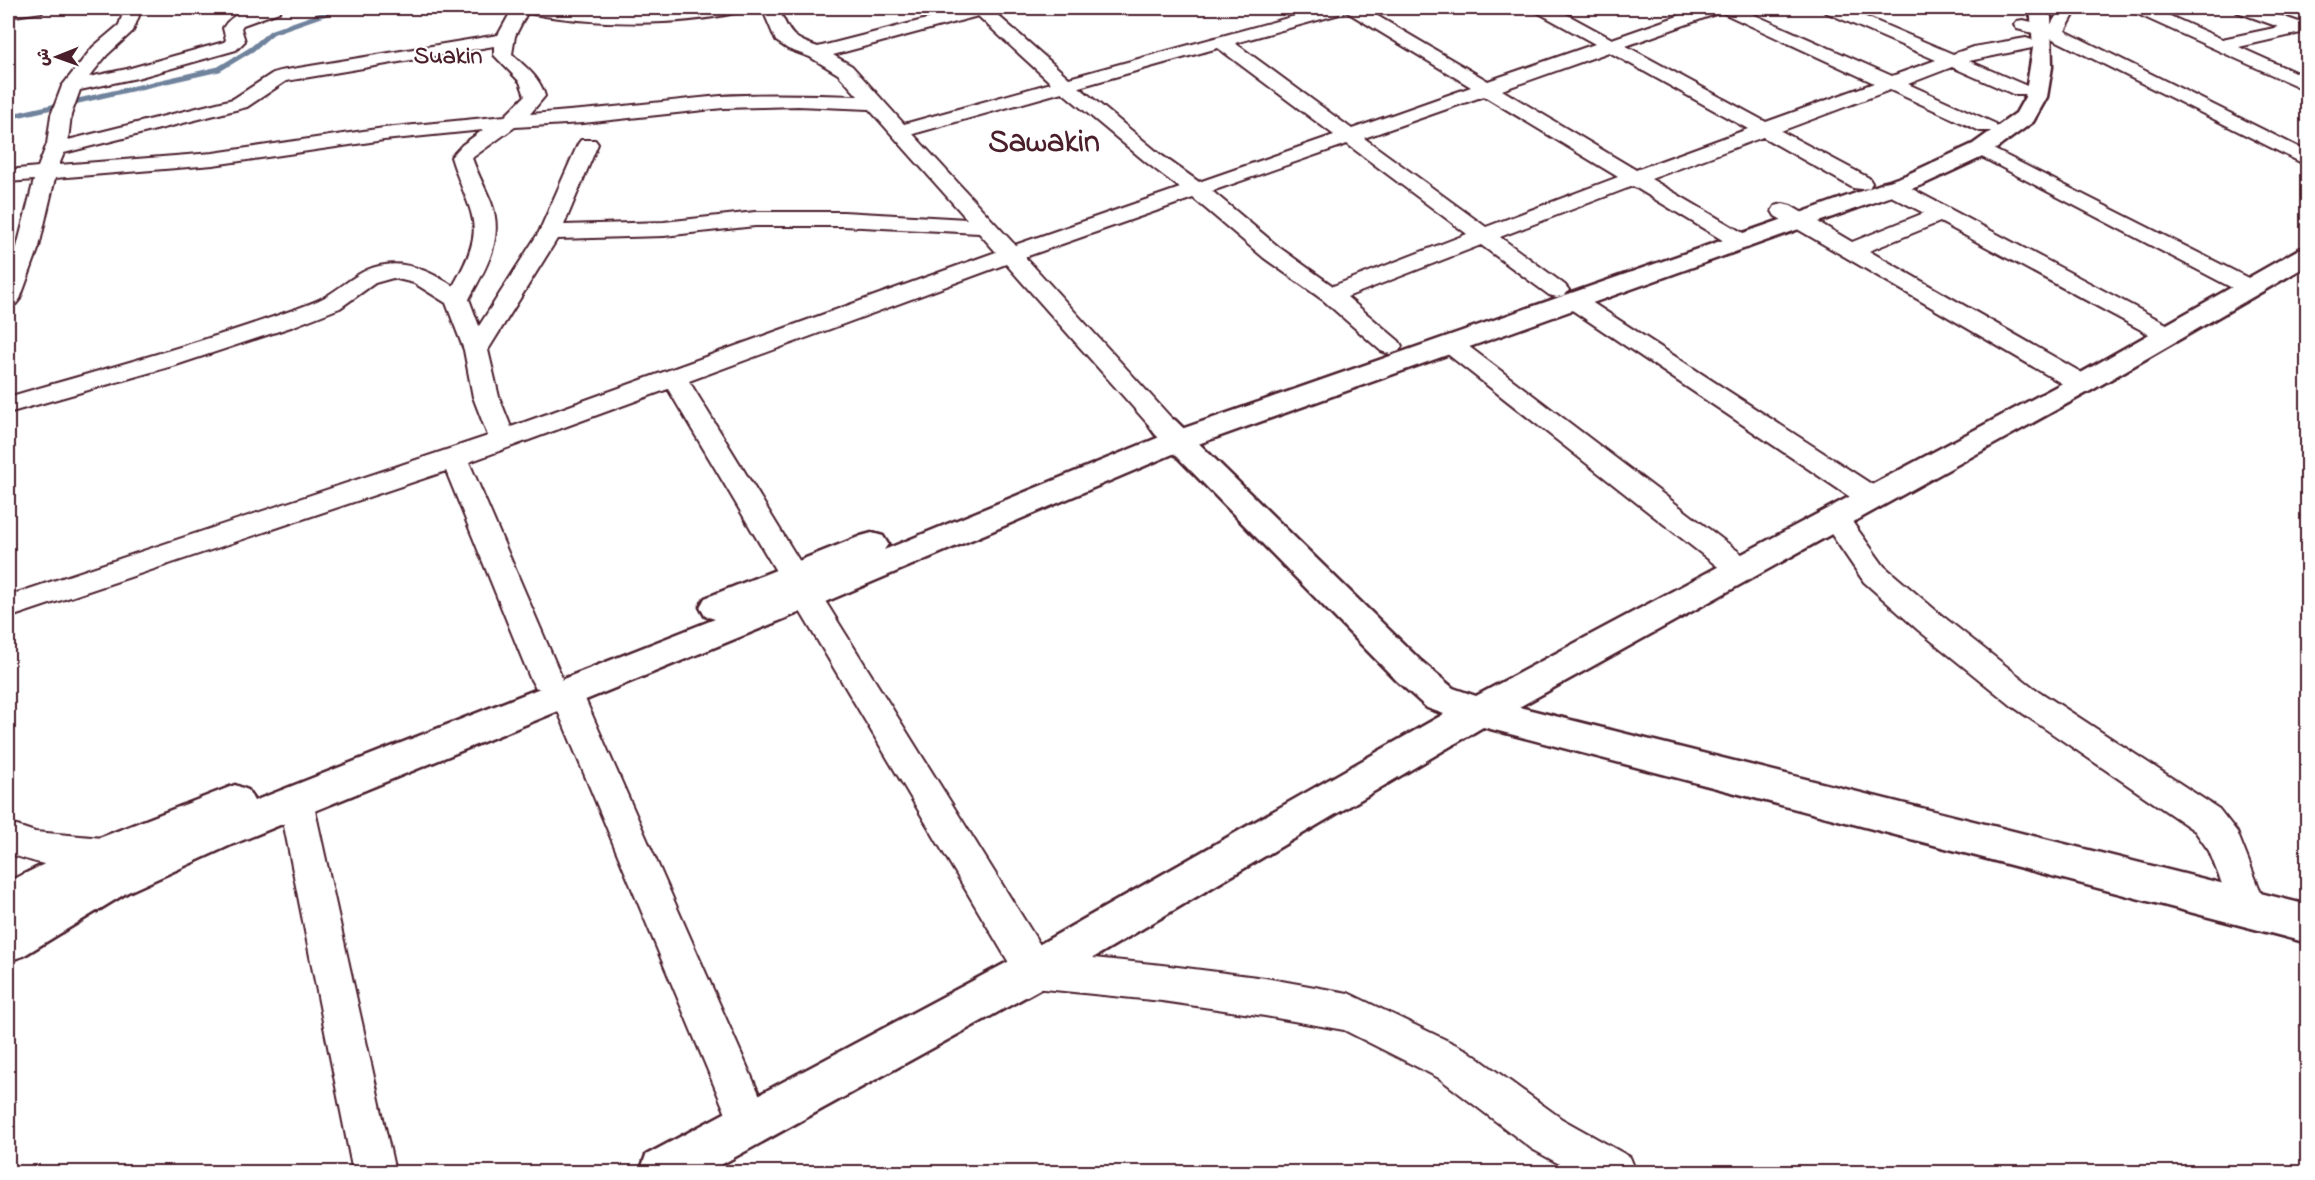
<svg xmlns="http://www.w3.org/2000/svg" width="2315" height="1180" viewBox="0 0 2315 1180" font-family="'Indie Flower','Playpen Sans Arabic',sans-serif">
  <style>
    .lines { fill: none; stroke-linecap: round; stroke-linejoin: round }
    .stream { stroke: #70839d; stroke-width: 5 }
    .street-casing { stroke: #4a1f2b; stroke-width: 4 }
    .secondary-casing { stroke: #4a1f2b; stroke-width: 5 }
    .primary-casing { stroke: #4a1f2b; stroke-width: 5 }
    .street { fill: #fff; fill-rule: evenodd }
    .secondary { fill: #fff; fill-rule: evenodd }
    .primary { fill: #fff; fill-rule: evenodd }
    .labels { text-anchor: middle; stroke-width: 4.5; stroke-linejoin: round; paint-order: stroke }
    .far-quarter-label { font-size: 24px; font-weight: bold; fill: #4a1f2b; stroke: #fff }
    .far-town-label { font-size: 32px; font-weight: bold; fill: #4a1f2b; stroke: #fff }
  </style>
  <rect width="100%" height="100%" fill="#fff"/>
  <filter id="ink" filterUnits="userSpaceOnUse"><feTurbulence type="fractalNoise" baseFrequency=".0167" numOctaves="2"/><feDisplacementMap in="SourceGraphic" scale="12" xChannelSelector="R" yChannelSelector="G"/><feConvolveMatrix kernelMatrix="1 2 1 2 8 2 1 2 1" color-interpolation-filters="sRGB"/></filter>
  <g filter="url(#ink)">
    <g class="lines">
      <path class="stream" d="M8,117L219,69L252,49L272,32L341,8"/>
      <defs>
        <g id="street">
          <path d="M8,8H45L42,12L8,17Z"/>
          <path d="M125,8H142L133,31L107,55L89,77L127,69L224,42L226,40L223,28C234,9 261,6 282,8L279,12L243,25L241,28L245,41L236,50L137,78L80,90L71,115L68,140L233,99L273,73L280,71L498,35L513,8L631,11L742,8L739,12C677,27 590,25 527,13L515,36L512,54C525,67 540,77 545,96L530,114C594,110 658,102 721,96C767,93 813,95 858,96L838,74L810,57L788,49L776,41L762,8H778C791,34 789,37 818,47L970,8H997L994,12L1069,78L1324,8H1364L1488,81L1595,44L1537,12L1535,8H1555L1612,39L1701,8H1739L1892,76L1936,60L1825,12L1823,8H1845L1953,54L1973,47L2026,38L2032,40L2035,44L2032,48L1969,61L2027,86L2030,90L2027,94H2013L1952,67L1908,84L1994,123L1997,127L1994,131H1980L1890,90L1781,131L1869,178L1872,183L1869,188L1861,189L1853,188L1763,137L1651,179L1750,237L1753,242L1750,247L1742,249L1734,247L1633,186L1500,237L1565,285L1569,290L1565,295L1557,297L1549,295L1481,245L1347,297L1399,341L1402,346L1399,351L1390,354L1381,351L1323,300L1264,258L1193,198L1025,257L1174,421L1178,427L1174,433L1165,436L1156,433L1006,264L689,381L808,575L803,583L793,586L783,583L668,389L469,462L562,678L560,681L566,679L577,683L582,692L772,1123L766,1138L751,1144L736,1138L550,692L552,689L546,691L535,687L530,678L446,471L8,618V596L488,436L473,397L464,350L446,303L414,283L393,278L375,283L340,308L294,326L176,365L8,413V397C104,369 201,343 296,309C306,305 316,302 325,297C346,285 360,268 385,265C409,261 433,273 453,286C490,222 470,218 451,157L462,145L483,130L384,140L213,165L55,178L39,247L20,299L16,304L8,306V270L17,247L34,180L8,182V170L38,167L47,144L51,115L62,86L93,47L119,25ZM1347,12L1471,87L1352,129L1235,43ZM1721,12L1874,83L1766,122L1626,46ZM978,16L1051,83L904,124L852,66L833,55ZM494,46V55L520,82L525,96L505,116L384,128L213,153L59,165L64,153L247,107L286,81ZM1218,48L1334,135L1199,182L1161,155L1079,87ZM1609,52L1748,129L1636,170L1502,90ZM1062,92L1147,163L1180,188L1015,245L913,134ZM1484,96L1618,177L1486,227L1364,138ZM798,106L869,109L967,219L843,212H755L664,222L564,225L598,144L595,140H581L578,144L539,232L479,326L469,299C486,268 505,238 491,202C485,187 477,173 472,158L515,127L583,123L723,108ZM1347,144L1467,234L1333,286L1280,248L1212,191ZM755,226H843L979,233L996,252L511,427L499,397L488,350L557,239L664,236Z"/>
          <path d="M2061,8H2078L2065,31L2308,152V166L2049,37L2017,29L2014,25L2017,21L2023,20L2050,26Z"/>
          <path d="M2130,8H2152L2222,39L2279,27L2237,12L2235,8H2258L2305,24L2308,27L2305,32L2239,47L2308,78V91L2133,12Z"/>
          <path d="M1981,143L2256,282L2260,287L2256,292L2248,294L2240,292L1974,153L1971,149L1974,145Z"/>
          <path d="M1891,181L1899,182L2176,329L2179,334L2176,339L2167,341L2158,339L1940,222L1869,251L2091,378L2095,384L2091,390L2082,392L2073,390L1775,216L1772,211L1775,206L1783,204L1791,206L1852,242L1924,213L1883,192L1880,187L1883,182Z"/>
          <path d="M1574,294L1582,296L1882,491L1886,498L1882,505L1872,508L1862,505L1566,306L1562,301L1566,296Z"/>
          <path d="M1450,336L1459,339L1751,561L1756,569L1751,577L1741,580L1731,577L1441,349L1438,344L1441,339Z"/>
          <path d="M1835,509L1845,512L1884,566L1940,614L2034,688L2219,809L2237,832L2268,910L2263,922L2250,927L2237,922L2209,851L2195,831L2012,706L1918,630L1864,582L1821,519L1825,512Z"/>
          <path d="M806,585L817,588L1045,953L1162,965L1265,978L1348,993L1467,1050L1562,1119L1630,1157L1636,1172H1574L1532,1149L1439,1078L1344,1030L1265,1016L1162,1001L1034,988L1021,983L791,596L795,588Z"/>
          <path d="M296,786L308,791L313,801L395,1172H353L279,801L284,791Z"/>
          <path d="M8,823L35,832L103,838L116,843L121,854L116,865C86,876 36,864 8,853Z"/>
        </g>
        <path id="secondary" d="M2308,247V265L2092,390L1519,707L2308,905V943L1483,727L1049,984L708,1172H640L646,1155L1019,956L1444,714L1427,708L1397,681L1155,434L1150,427L1155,420L1165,417L1175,420L1421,661L1453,688L1476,696L2072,378L2299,249Z"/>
        <path id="primary" d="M2027,8H2046L2051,17L2052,67L2047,97L2033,122L1989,154L1922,185L1187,448L818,605L231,845L128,892L23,956L8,961V882L89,842L235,785L248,790L254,801L715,619L705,616L700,607L705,598L861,536L872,533L883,536L888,544L884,550L1167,434L1792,216L1906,175L1973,144L2016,113L2025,97L2033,48L2031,17Z"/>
      </defs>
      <use href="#street" class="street-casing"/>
      <use href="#secondary" class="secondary-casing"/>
      <use href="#primary" class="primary-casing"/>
      <use href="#street" class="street"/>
      <use href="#secondary" class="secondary"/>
      <use href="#primary" class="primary"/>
    </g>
  </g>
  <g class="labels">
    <g class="far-quarter-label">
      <text x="448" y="63">Suakin</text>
    </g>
    <g class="far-town-label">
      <text x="1044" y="151">Sawakin</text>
    </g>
  </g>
  <rect width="2315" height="1180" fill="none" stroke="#fff" stroke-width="30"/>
  <rect x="15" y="15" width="2285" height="1150" fill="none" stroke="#4a1f2b" stroke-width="2" filter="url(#ink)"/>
  <g transform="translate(57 57) rotate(269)" stroke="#ffffff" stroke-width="4.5" paint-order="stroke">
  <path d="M0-4.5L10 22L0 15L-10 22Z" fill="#4a1f2b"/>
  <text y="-9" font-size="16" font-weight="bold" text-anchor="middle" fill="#4a1f2b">ش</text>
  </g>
</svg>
